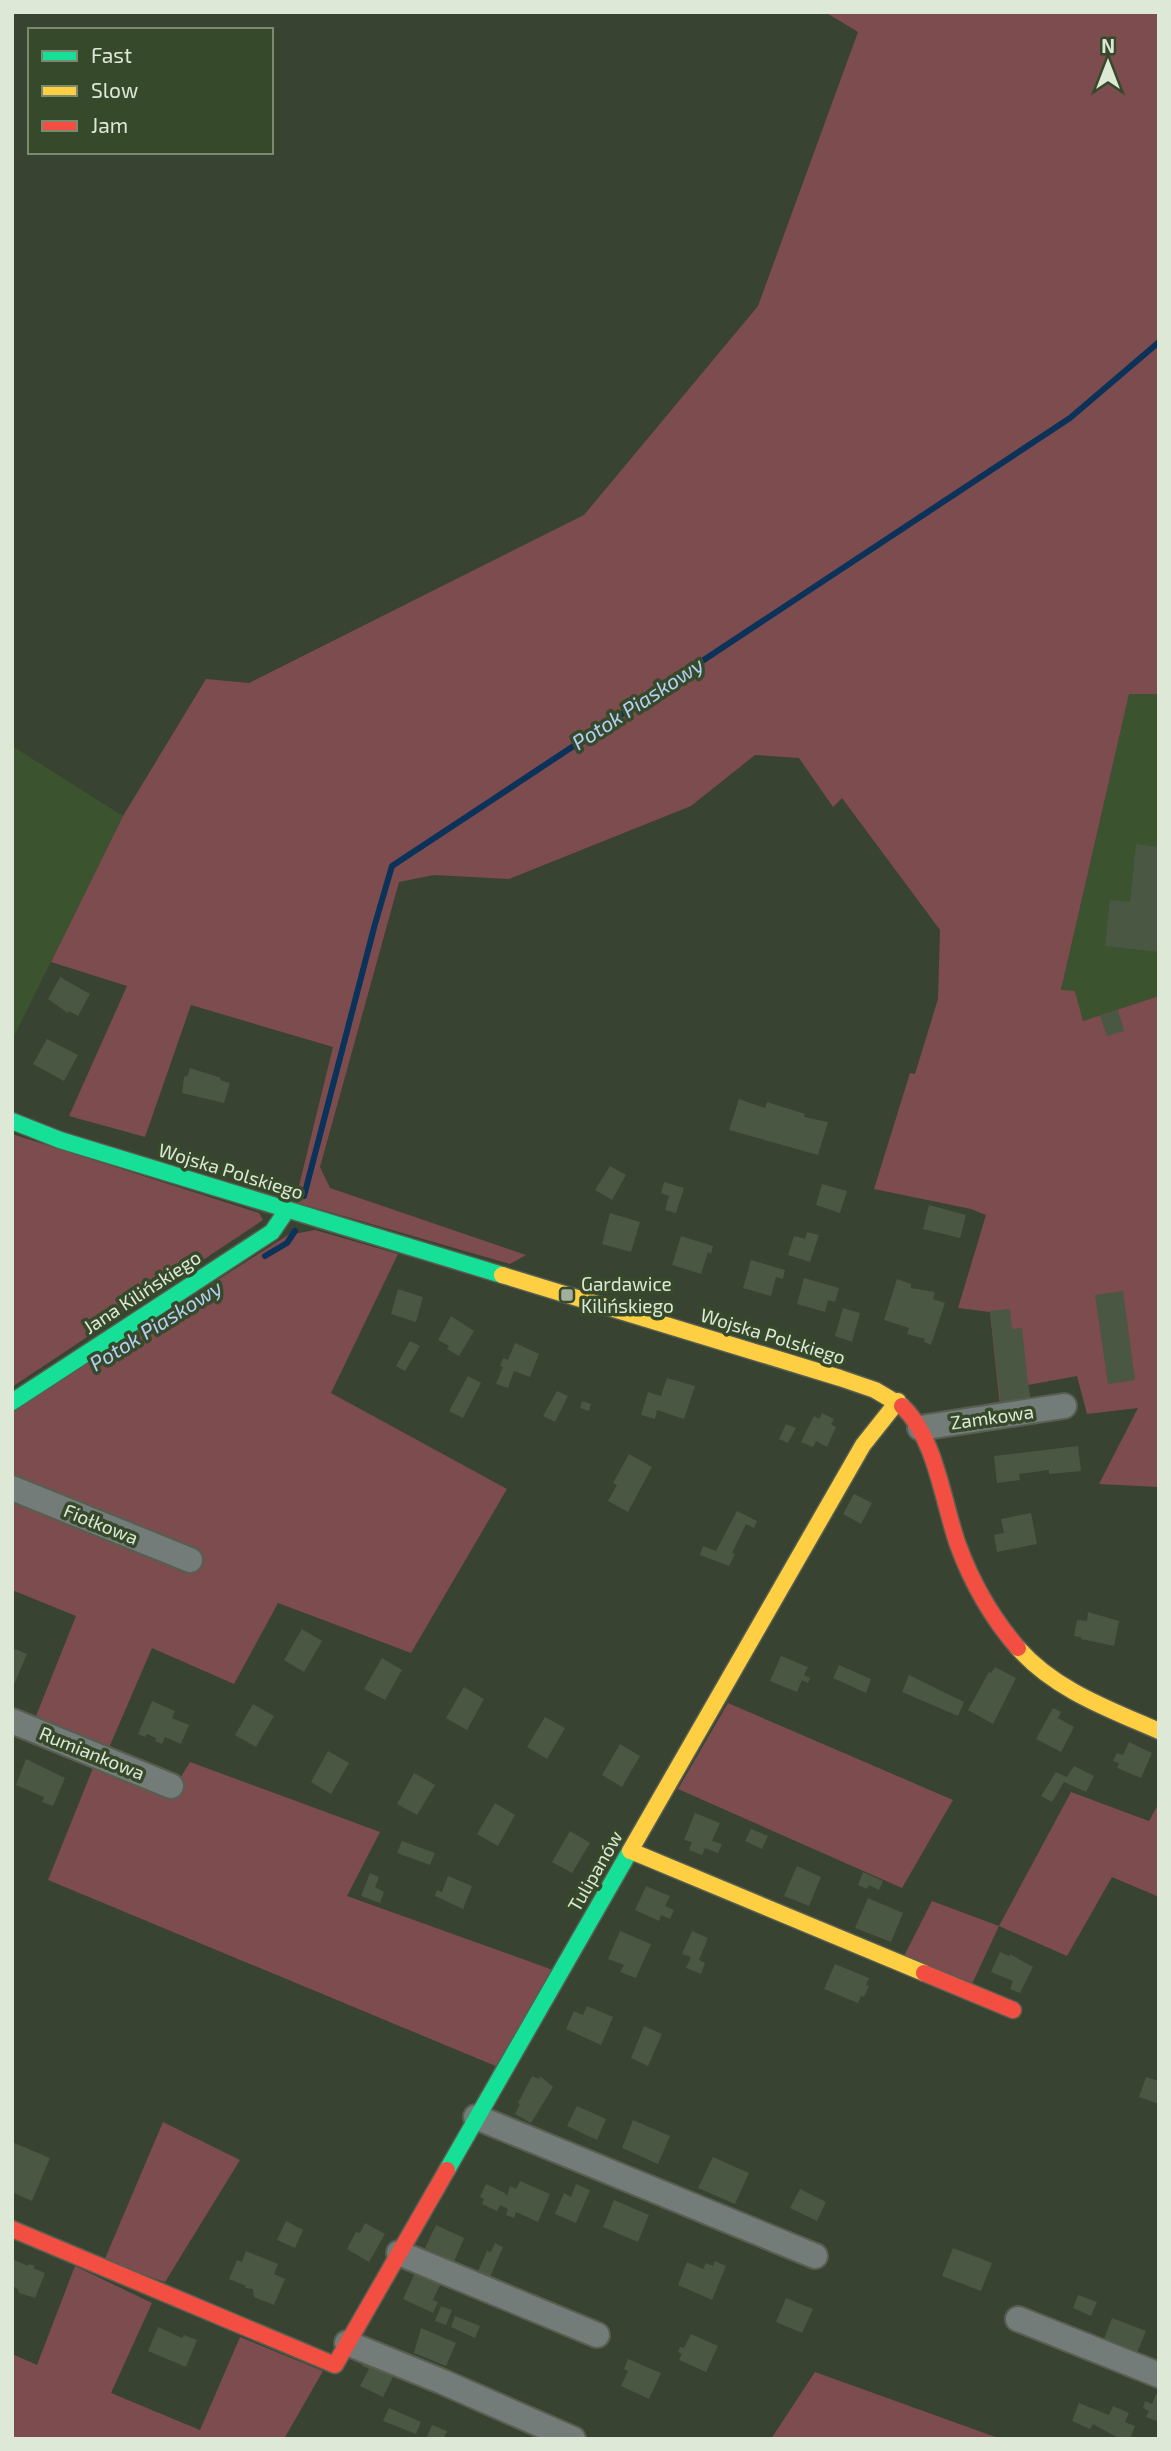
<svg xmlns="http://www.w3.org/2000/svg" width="1171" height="2451" viewBox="0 0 1171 2451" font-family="'Exo 2',sans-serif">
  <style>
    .built { fill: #3c532f }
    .green { fill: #7d4c4e }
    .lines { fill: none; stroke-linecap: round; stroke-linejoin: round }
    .stream { stroke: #0b3259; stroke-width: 6 }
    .building { fill: #4a5742 }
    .street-casing { stroke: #575f51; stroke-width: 28 }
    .fast-casing { stroke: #575f51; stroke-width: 19 }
    .slow-casing { stroke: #575f51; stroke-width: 19 }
    .jam-casing { stroke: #575f51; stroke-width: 19 }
    .street { stroke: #747c79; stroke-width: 24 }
    .fast { stroke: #16e098; stroke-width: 16 }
    .slow { stroke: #ffcf43; stroke-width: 16 }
    .jam { stroke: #f24e42; stroke-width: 16 }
    .poi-dot { fill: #a3af9d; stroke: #364a2b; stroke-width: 2.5 }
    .labels { text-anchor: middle; stroke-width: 7; stroke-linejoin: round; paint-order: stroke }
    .street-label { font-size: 19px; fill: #dde9d6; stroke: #364a2b }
    .poi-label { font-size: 19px; fill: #dde9d6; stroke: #364a2b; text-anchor: start }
    .water-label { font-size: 21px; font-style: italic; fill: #b4d0f4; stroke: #364a2b }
  </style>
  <rect width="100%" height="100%" fill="#384332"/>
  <g class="built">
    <path d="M1129,694H1159V996L1083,1021L1075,991H1061Z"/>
    <path d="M12,746L123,816L12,1040Z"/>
  </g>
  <g class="green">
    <path d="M825,12H1159V694H1129L1061,990L1075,991L1083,1021L1159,996V1487L1099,1484L1138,1408L1087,1414L1077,1376L1028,1385L1031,1403L1000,1406L990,1312L958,1308L986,1215L971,1209L874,1189L910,1073L915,1074L938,999L940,930L842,798L833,807L799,758L755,755L691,806L509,879L434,875L399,882L320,1167L330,1188L526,1255L510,1264L295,1202L333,1047L191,1005L145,1137L69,1116L127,986L51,962L123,816L206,679L249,683L584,515L758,306L858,32Z"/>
    <path d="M12,1134L259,1213L263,1220L12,1387Z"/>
    <path d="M315,1230L398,1254L331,1393L507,1489L411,1653L278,1603L234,1684L152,1648L108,1750L179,1780L190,1762L380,1832L347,1896L553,1970L498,2067L48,1880L95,1763L107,1751L36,1716L76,1616L12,1590V1411L288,1235Z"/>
    <path d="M728,1703L953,1800L902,1888L678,1789Z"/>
    <path d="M1071,1792L1149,1821L1159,1803V1897L1112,1877L1067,1956L999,1926L971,1986L904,1956L932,1901L999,1926Z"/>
    <path d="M163,2122L240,2160L165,2282L104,2261Z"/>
    <path d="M75,2266L152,2303L111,2393L200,2430L240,2337L323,2371L284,2439H12V2354L37,2365Z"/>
    <path d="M815,2372L1001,2439H771Z"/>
  </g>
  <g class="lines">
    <g class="stream">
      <path d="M304,1196L375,924L392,866L1070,418L1159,342"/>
      <path d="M265,1256L287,1243L295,1231"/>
    </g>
  </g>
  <g class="building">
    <path d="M1136,844L1159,847V952L1105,946L1110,900L1130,902Z"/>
    <path d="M60,977L90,994L78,1016L69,1011L68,1013L48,999Z"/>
    <path d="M1118,1010L1124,1031L1107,1036L1100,1016Z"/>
    <path d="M47,1039L78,1055L64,1081L33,1064Z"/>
    <path d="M190,1068L221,1078L220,1080L230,1083L224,1103L182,1093L184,1077L188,1075Z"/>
    <path d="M739,1099L765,1108L767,1102L805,1114L804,1117L828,1122L818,1155L729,1130Z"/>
    <path d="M610,1166L626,1175L612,1200L595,1190Z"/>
    <path d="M664,1182L684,1188L676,1213L665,1210L669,1196L661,1193Z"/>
    <path d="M822,1184L847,1191L840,1213L816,1205Z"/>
    <path d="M929,1205L966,1215L960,1238L923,1229Z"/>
    <path d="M610,1213L640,1222L631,1252L602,1244Z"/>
    <path d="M807,1232L819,1235L810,1262L788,1255L794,1236L805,1239Z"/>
    <path d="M681,1236L713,1246L711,1254L708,1252L701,1274L672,1265Z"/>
    <path d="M751,1260L785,1270L783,1279L776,1277L771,1296L743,1288Z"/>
    <path d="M804,1278L839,1288L835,1302L828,1300L825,1312L797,1304Z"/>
    <path d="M897,1279L911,1284V1288L935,1292L933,1299L945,1303L931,1345L924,1342L925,1339L907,1334L909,1328L884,1320Z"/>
    <path d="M398,1289L423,1297L416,1322L391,1314Z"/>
    <path d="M1123,1291L1135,1380L1108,1384L1095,1295Z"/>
    <path d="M843,1308L860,1313L852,1342L835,1336Z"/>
    <path d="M1010,1309L1012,1329L1022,1328L1030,1402L1001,1405L990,1311Z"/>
    <path d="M451,1316L474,1331L459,1356L447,1349L449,1346L438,1340Z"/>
    <path d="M410,1341L420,1346L405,1371L396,1366Z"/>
    <path d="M515,1343L539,1354L530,1377L514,1371L508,1388L496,1384L503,1367L500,1366L503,1358L508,1360Z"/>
    <path d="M468,1376L481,1383L463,1418L449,1411Z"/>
    <path d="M667,1378L695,1386L684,1419L657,1410L655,1419L641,1415L648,1392L661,1396Z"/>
    <path d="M557,1391L568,1396L555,1422L543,1416Z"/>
    <path d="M582,1401L591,1404L589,1411L580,1408Z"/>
    <path d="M822,1413L834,1419L831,1424L836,1427L827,1447L816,1441L813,1447L801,1442L814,1416L819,1419Z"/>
    <path d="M786,1424L796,1428L788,1443L779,1439Z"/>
    <path d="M1078,1446L1081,1471L1049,1474V1470L1019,1474L1020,1480L997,1483L994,1456Z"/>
    <path d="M629,1454L652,1467L628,1512L608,1501L617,1485L613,1483Z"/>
    <path d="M854,1494L872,1503L861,1524L843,1514Z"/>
    <path d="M737,1511L757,1521L754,1528L746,1524L732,1553L735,1554L729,1566L700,1555L703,1546L716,1551Z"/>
    <path d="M1031,1513L1037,1544L997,1552L994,1535L1004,1533L1001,1519Z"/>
    <path d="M1088,1612L1119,1621L1114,1646L1081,1639V1637L1074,1636L1077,1620L1087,1621Z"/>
    <path d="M302,1629L322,1641L304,1672L284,1660Z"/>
    <path d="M15,1649L27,1654L12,1689V1656Z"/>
    <path d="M781,1656L808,1667L804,1675L810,1678L808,1683L802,1680L797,1692L770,1681Z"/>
    <path d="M382,1658L402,1670L385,1700L364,1689Z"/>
    <path d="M839,1665L871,1679L866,1693L833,1678Z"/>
    <path d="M995,1667L1016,1678L993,1724L968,1710L989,1672L991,1673Z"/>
    <path d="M909,1675L964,1702L958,1716L902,1692Z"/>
    <path d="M464,1687L484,1699L467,1730L446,1718Z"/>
    <path d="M152,1701L175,1711L172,1718L189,1725L181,1744L165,1737L162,1744L155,1741L156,1738L147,1734L145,1737L138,1734Z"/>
    <path d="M253,1704L274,1716L256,1747L235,1735Z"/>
    <path d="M1053,1708L1061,1712L1058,1718L1074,1727L1061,1752L1036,1739Z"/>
    <path d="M545,1717L565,1728L547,1759L527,1747Z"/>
    <path d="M1129,1742L1152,1753L1141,1778L1117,1768L1119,1763L1113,1761L1117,1753L1123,1755Z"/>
    <path d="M620,1744L640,1756L622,1787L602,1775Z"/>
    <path d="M328,1751L349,1763L331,1794L311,1782Z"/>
    <path d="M26,1759L65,1778L53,1806L42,1802L44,1797L16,1785Z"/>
    <path d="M1074,1766L1094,1776L1086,1792L1064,1782L1052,1802L1041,1796L1056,1772L1067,1777Z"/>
    <path d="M414,1773L435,1785L417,1815L397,1804Z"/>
    <path d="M495,1803L515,1815L498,1846L477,1834Z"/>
    <path d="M695,1813L720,1823L712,1841L722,1844L718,1853L705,1848L702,1855L689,1850L692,1842L684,1840Z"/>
    <path d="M751,1829L768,1836L762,1849L745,1841Z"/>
    <path d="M570,1831L590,1843L572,1873L552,1862Z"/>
    <path d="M402,1841L435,1853L430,1865L397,1853Z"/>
    <path d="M797,1866L821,1877L809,1906L784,1896Z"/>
    <path d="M863,1872L883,1881L879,1890L869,1885L867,1889L858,1885Z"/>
    <path d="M370,1873L379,1877L375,1887L384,1892L380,1903L361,1896Z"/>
    <path d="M448,1876L472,1886L463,1909L435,1896L437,1890L442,1892Z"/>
    <path d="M646,1886L670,1896L665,1906L674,1910L670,1919L661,1915L659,1921L635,1910Z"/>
    <path d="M868,1898L903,1913L891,1942L855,1928Z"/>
    <path d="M620,1931L651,1944L636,1978L620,1972L624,1965L608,1959Z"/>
    <path d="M692,1931L708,1938L699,1960L705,1963L701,1974L686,1968L691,1957L682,1954Z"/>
    <path d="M1000,1952L1009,1956L1010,1954L1033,1967L1020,1993L1010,1989L1013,1981L991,1972Z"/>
    <path d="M835,1964L869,1978L866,1985L869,1986L864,1997L861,1996L858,2003L824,1989Z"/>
    <path d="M587,2006L613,2017L601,2045L566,2029L574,2011L583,2015Z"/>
    <path d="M644,2026L662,2034L648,2066L631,2058Z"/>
    <path d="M532,2076L539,2079L540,2076L553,2087L531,2123L515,2114L520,2104L518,2103Z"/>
    <path d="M1146,2077L1159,2081V2104L1139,2097Z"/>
    <path d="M577,2106L606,2119L597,2140L567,2126Z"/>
    <path d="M633,2120L670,2136L658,2164L622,2148Z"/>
    <path d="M12,2142L50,2158L32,2201L12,2192Z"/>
    <path d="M713,2157L749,2173L735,2204L698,2188Z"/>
    <path d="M520,2181L550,2194L538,2222L516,2212L514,2218L506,2215L508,2209L500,2205L497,2211L482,2204L484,2199L480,2197L486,2184L505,2193L507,2196L510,2186L516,2189Z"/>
    <path d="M576,2184L590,2190L576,2223L555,2214L564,2193L571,2197Z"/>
    <path d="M800,2189L826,2202L817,2221L790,2208Z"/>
    <path d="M614,2200L649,2215L638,2242L603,2227Z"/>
    <path d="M286,2221L303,2230L295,2248L277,2240Z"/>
    <path d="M365,2223L385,2234L369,2262L347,2249L356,2232L360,2233Z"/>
    <path d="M436,2225L464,2238L454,2262L425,2248Z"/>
    <path d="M495,2243L503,2247L490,2277L478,2271L487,2251L491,2252Z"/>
    <path d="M953,2248L992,2263L981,2291L942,2276Z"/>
    <path d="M246,2251L278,2264L274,2274L285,2279L274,2305L254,2297L253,2289L245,2288L246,2286L229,2279L237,2260L242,2262Z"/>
    <path d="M12,2259L28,2266L29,2264L35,2266L33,2268L45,2273L35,2298L19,2293L18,2289L12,2286Z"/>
    <path d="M715,2261L726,2266L712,2300L678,2285L687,2262L703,2269L706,2263L713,2266Z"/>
    <path d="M415,2273L440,2285L433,2300L438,2302L433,2313L403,2299Z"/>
    <path d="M1078,2295L1097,2302L1091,2316L1073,2308Z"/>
    <path d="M786,2298L813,2309L802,2333L776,2322Z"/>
    <path d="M441,2306L452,2310L446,2325L435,2321Z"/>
    <path d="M455,2316L480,2326L475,2338L451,2327Z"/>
    <path d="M1112,2318L1146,2331L1136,2355L1103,2342Z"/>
    <path d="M158,2327L182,2338L184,2335L197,2340L186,2367L148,2351Z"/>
    <path d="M421,2328L456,2343L446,2366L414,2353Z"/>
    <path d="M691,2334L718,2346L706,2372L679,2360L682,2354L678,2352L680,2347L684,2348Z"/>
    <path d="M365,2359L395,2373L383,2397L360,2386L369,2369L362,2366Z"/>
    <path d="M628,2359L661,2373L649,2399L621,2386L628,2371L624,2369Z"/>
    <path d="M1156,2394L1159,2395V2422L1146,2417L1149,2411L1143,2408L1145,2401L1152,2404Z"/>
    <path d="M1079,2403L1109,2415L1113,2406L1129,2413L1125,2422L1135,2426L1130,2439H1120L1093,2424L1090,2429L1072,2421Z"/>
    <path d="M389,2408L421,2422L416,2434L383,2421Z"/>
    <path d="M432,2425L447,2431L443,2439H426Z"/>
  </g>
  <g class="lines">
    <defs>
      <g id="street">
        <path d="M920,1428L1064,1406"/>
        <path d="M12,1488L190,1560"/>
        <path d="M12,1721L171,1786"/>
        <path d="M476,2117L815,2256"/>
        <path d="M399,2253L597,2335"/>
        <path d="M1018,2319L1159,2375"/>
        <path d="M347,2343L443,2382L573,2439"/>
      </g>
      <g id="fast">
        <path d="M12,1121L60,1140L502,1275"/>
        <path d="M12,1402L272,1232L287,1210"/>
        <path d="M447,2170L630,1851"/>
      </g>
      <g id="slow">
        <path d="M502,1275L840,1378L875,1390L902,1406"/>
        <path d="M1018,1648C1055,1690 1109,1709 1159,1731"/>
        <path d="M630,1851L863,1445L898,1401"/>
        <path d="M631,1851L924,1973"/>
      </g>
      <g id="jam">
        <path d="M902,1406C936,1438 943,1503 958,1545C972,1583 992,1618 1018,1648"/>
        <path d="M924,1973L1013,2010"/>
        <path d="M12,2229L335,2365L447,2170"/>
      </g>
    </defs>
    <use href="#street" class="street-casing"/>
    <use href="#fast" class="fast-casing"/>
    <use href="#slow" class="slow-casing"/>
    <use href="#jam" class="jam-casing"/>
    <use href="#street" class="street"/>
    <use href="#fast" class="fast"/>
    <use href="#slow" class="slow"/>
    <use href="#jam" class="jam"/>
  </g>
  <rect class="poi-dot" x="560" y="1288" width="14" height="14" rx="3.5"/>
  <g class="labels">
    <g class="street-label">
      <text transform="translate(231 1171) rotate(17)" y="7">Wojska Polskiego</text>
      <text transform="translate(142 1292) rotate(-33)" y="7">Jana Kilińskiego</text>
      <text transform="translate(773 1336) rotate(17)" y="7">Wojska Polskiego</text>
      <text transform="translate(992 1417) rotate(-8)" y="7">Zamkowa</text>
      <text transform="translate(101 1524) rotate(22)" y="7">Fiołkowa</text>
      <text transform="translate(92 1753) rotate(22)" y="7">Rumiankowa</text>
      <text transform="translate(595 1871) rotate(-60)" y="7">Tulipanów</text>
    </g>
    <g class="poi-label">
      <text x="581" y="1291">Gardawice<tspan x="581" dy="22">Kilińskiego</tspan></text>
    </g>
    <g class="water-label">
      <text transform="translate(638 704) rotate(-33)" y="7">Potok Piaskowy</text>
      <text transform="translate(156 1326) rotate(-32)" y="7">Potok Piaskowy</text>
    </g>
  </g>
  <rect width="1171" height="2451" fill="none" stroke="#dde9d6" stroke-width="28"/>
  <rect x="28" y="28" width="245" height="126" fill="#364a2b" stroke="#798a6f" stroke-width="2"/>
  <rect x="42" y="51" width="35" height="10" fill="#16e098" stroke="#798a6f" stroke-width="2"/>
  <text x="91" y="63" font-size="21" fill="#dde9d6">Fast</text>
  <rect x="42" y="86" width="35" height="10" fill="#ffcf43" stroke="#798a6f" stroke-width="2"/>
  <text x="91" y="98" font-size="21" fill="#dde9d6">Slow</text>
  <rect x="42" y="121" width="35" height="10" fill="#f24e42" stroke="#798a6f" stroke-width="2"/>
  <text x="91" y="133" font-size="21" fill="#dde9d6">Jam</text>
  <g transform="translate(1108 63)" stroke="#364a2b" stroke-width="5" paint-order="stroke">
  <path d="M0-5L12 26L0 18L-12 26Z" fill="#dde9d6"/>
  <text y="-10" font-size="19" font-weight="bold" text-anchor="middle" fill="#dde9d6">N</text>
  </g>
</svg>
